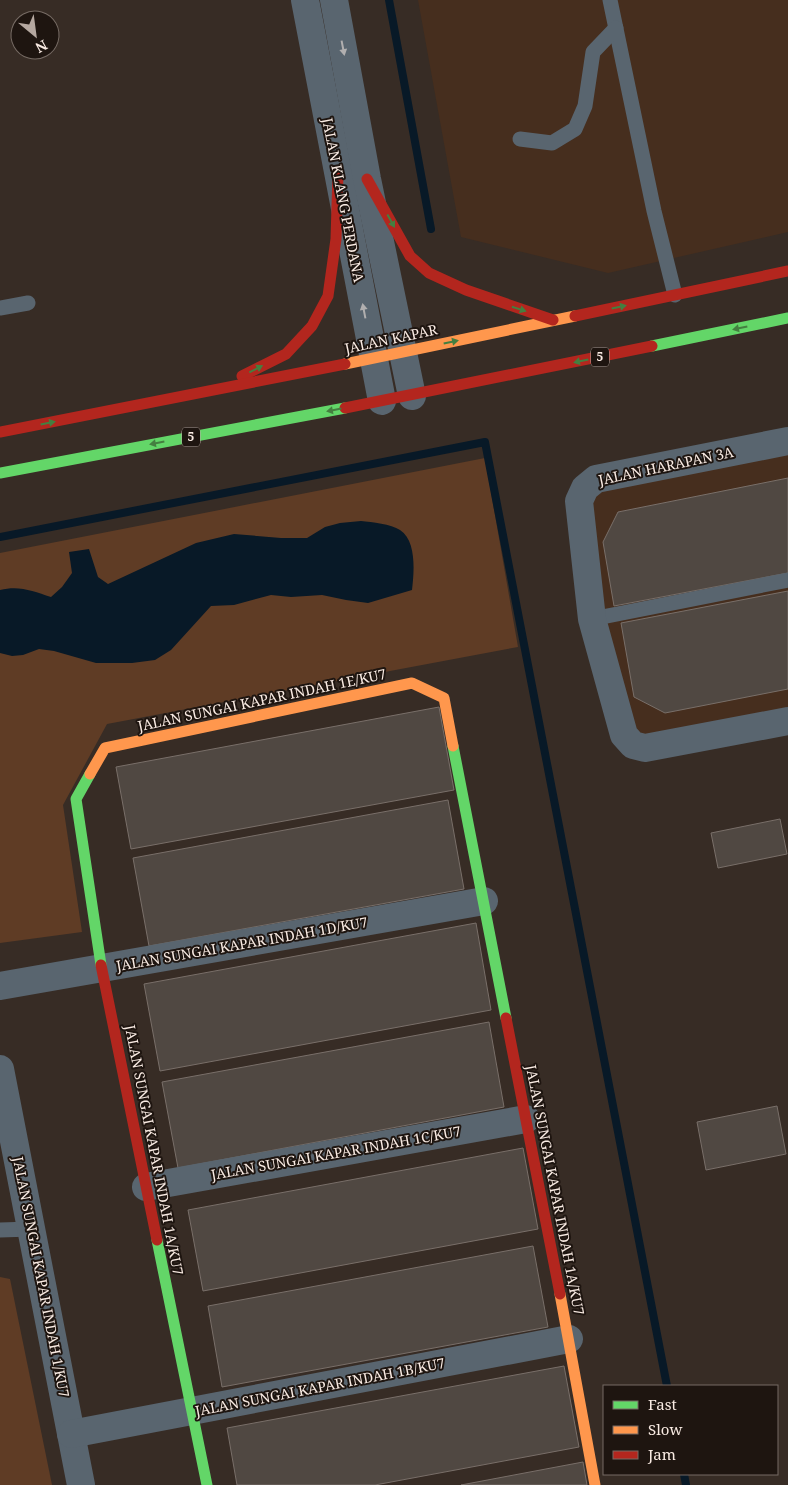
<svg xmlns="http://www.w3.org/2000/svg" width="788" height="1485" viewBox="0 0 788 1485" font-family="'Noto Serif',serif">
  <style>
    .built { fill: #462e1e }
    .green { fill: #5f3c25 }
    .water { fill: #081927 }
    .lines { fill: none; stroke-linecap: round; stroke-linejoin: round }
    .stream { stroke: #081927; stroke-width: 8 }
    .building { fill: #504842; stroke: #796f69 }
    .lane { stroke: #59656f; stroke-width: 15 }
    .street { stroke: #59656f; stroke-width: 28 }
    .fast { stroke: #63d668; stroke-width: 11 }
    .slow { stroke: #ff974d; stroke-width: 11 }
    .jam { stroke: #b3261e; stroke-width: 11 }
    .oneway { fill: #b1afaf }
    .oneway2 { fill: #447f40 }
    .labels { text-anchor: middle; stroke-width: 4; stroke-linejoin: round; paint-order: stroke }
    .shield { fill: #1e1510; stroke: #b7aba4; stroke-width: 1 }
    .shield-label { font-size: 12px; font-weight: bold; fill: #f9ebe3 }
    .street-label { font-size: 14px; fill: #f9ebe3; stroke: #1e1510 }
  </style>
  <rect width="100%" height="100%" fill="#372c25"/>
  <g class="built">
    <path d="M418,0H788V232L608,273L461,237Z"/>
    <path d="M788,451V712L642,739L631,730L599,603L589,505L600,489Z"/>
  </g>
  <g class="green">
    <path d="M485,458L518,647L107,724L63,805L82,932L0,943V553Z"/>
    <path d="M0,1277L10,1279L52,1485H0Z"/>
  </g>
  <path class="water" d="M361,521C372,522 391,524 400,530C417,541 414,573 412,590L368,603L346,600L322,595L291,597L271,595L234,605L211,606L171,650L155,660L132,663H96L54,651L39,649L23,655L12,656L0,653V590C19,585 33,591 51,597L62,587L72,573L69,552L89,549L98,577L108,584L196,543L234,534L281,538H307L325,527L340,523Z"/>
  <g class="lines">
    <g class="stream">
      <path d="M389,0L431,229"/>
      <path d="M0,537L485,442L667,1386"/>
      <path d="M684,1474L686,1485"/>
    </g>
  </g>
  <g class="building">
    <path d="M788,478V573L614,606L603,542L618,512Z"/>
    <path d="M788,591V689L665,713L634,697L621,623Z"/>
    <path d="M439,707L454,790L131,849L116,767Z"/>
    <path d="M448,800L464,889L149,946L133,858Z"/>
    <path d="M780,819L787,854L718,868L711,833Z"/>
    <path d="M476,923L491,1010L160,1071L144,984Z"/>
    <path d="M489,1022L504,1107L178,1168L162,1082Z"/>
    <path d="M777,1106L786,1154L706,1170L697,1122Z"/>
    <path d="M523,1148L538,1229L203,1291L188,1210Z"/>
    <path d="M533,1246L548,1327L222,1387L208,1306Z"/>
    <path d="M564,1366L579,1447L375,1485H237L227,1428Z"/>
    <path d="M583,1462L587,1485H461Z"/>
  </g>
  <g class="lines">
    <g class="lane">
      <path d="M610,0L654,211L675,295"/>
      <path d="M520,139L552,143L575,129L585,106L593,52L616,28"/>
      <path d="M0,308L28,303"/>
      <path d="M592,619L788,580"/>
      <path d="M0,1230L31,1229"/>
    </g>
    <g class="street">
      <path d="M305,0L382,401"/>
      <path d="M334,0L367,179L412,396"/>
      <path d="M788,441L596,479L585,488L579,501L592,619L624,735L633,745L645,748L788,721"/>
      <path d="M0,986L484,901"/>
      <path d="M0,1069L81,1485"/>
      <path d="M146,1187L526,1119"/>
      <path d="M71,1434L569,1339"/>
    </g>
    <g class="fast">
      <path d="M652,346L788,318"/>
      <path d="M0,473L345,408"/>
      <path d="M453,746L506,1018"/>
      <path d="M90,774L76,799L101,965"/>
      <path d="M157,1240L207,1485"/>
    </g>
    <g class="slow">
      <path d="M345,364L575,316"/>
      <path d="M90,774L105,748L412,683L444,698L453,746"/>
      <path d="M560,1294L595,1485"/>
    </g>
    <g class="jam">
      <path d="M367,179L410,256L429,273L466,290L553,320"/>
      <path d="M575,316L788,271"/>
      <path d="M242,376L286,354L312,326L328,296L336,239L338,173"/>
      <path d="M345,408L652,346"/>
      <path d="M0,432L345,364"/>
      <path d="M101,965L157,1240"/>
      <path d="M506,1018L560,1294"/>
    </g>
  </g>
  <defs><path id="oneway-solid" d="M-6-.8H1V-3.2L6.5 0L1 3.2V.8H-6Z" transform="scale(1.25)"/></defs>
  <g class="oneway">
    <use href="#oneway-solid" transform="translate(343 48) rotate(79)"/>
    <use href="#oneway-solid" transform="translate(364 311) rotate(-101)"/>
  </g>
  <g class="oneway2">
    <use href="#oneway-solid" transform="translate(391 221) rotate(61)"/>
    <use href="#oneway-solid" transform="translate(619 307) rotate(-12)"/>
    <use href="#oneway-solid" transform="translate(519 309) rotate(18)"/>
    <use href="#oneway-solid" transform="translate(740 328) rotate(168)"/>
    <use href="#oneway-solid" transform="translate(451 342) rotate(-12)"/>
    <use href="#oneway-solid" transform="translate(581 361) rotate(168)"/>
    <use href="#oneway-solid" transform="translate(256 369) rotate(-27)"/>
    <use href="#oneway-solid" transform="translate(334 410) rotate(169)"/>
    <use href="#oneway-solid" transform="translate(48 423) rotate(-11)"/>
    <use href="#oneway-solid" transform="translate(157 443) rotate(169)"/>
  </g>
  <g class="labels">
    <g class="shield">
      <rect x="591" y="347.5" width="18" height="19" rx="4"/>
      <rect x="182" y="427.5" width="18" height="19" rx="4"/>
    </g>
    <g class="shield-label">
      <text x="600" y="361">5</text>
      <text x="191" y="441">5</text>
    </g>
    <g class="street-label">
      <text transform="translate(343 200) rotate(79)" y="5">JALAN KLANG PERDANA</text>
      <text transform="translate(391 339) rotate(-12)" y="5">JALAN KAPAR</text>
      <text transform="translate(666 466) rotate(-12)" y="5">JALAN HARAPAN 3A</text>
      <text transform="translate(262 700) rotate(-12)" y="5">JALAN SUNGAI KAPAR INDAH 1E/KU7</text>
      <text transform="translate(242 944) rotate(-10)" y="5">JALAN SUNGAI KAPAR INDAH 1D/KU7</text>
      <text transform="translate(154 1150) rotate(79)" y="5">JALAN SUNGAI KAPAR INDAH 1A/KU7</text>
      <text transform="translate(336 1153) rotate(-10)" y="5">JALAN SUNGAI KAPAR INDAH 1C/KU7</text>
      <text transform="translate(555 1190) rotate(79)" y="5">JALAN SUNGAI KAPAR INDAH 1A/KU7</text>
      <text transform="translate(41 1277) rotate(79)" y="5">JALAN SUNGAI KAPAR INDAH 1/KU7</text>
      <text transform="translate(320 1387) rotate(-11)" y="5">JALAN SUNGAI KAPAR INDAH 1B/KU7</text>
    </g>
  </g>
  <rect x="603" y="1385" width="175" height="90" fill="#1e1510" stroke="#766b64"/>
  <rect x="613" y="1401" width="25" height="8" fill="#63d668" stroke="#766b64"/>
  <text x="648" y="1410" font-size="15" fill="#f9ebe3">Fast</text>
  <rect x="613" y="1426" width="25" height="8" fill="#ff974d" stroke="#766b64"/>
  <text x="648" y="1435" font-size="15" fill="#f9ebe3">Slow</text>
  <rect x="613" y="1451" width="25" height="8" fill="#b3261e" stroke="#766b64"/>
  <text x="648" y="1460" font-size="15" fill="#f9ebe3">Jam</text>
  <g transform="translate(35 35) rotate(151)"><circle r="24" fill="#1e1510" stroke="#766b64"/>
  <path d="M0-4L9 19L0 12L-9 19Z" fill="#b5a8a0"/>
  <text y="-8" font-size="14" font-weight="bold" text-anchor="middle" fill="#f9ebe3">N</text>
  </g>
</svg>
